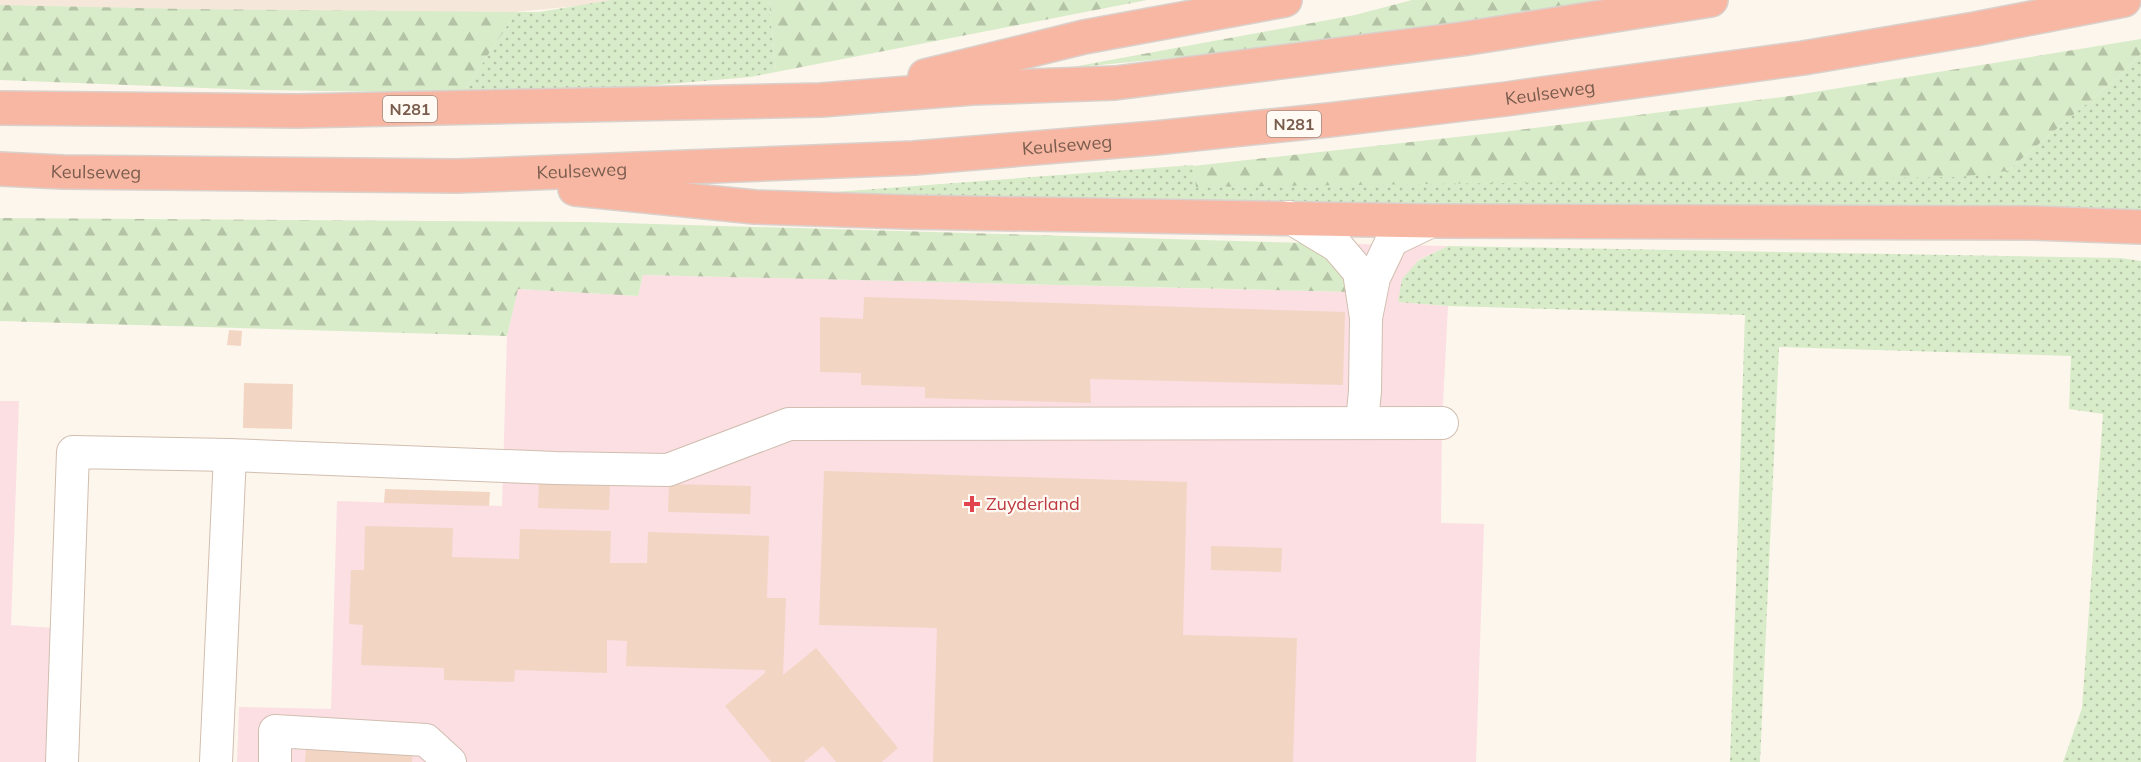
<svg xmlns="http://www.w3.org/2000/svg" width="2141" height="762" viewBox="0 0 2141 762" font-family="Mulish,sans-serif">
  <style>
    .residential { fill: #f5e8da }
    .medical { fill: #fbdfe3 }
    .grass { fill: url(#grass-dots) }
    .forest { fill: url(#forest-firs) }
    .building { fill: #f3d5c3 }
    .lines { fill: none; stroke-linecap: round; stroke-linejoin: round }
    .minor-casing { stroke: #d1beb0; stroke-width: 34 }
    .highway-casing { stroke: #dad1cd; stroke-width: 36 }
    .minor { stroke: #fff; stroke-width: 32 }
    .highway { stroke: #f7b7a3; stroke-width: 33 }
    .health-dot { fill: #e0444e; stroke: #fffaf3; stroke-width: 2 }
    .labels { text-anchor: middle; stroke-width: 4.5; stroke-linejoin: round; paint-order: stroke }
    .shield { fill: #fffaf3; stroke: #a28b7f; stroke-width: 1.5 }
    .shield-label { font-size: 16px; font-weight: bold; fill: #7a5c4d }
    .street-label { font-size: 18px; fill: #7a5c4d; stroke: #fffaf3 }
    .health-label { font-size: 18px; fill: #be3a42; stroke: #fffaf3; text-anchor: start }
  </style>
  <defs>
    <pattern id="grass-dots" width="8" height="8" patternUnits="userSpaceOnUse" patternTransform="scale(1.5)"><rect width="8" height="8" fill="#d8ecc9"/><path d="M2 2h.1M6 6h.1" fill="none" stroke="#b4c2a5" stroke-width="1.8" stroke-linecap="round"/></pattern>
    <pattern id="forest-firs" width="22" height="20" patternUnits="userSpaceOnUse" patternTransform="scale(1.5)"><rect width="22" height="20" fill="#d8ecc9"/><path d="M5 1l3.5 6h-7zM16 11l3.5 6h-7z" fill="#b4c2a5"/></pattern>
  </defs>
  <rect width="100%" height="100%" fill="#fdf6ec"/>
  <path class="residential" d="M0,0H637L211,42L0,31Z"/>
  <g class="medical">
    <path d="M1307,243L1448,246L1418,260L1399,302L1448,306L1442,423L1441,523L1484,524L1476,762H237L239,707L331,709L337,501L502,506L507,336L518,289L638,296L643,275L1349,292Z"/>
    <path d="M0,401H19L11,625L53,628L47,762H0Z"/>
  </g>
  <g class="grass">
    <path d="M612,0H769L776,72L750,77L611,89L463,93L516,12H539Z"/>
    <path d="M2141,54V215L781,196L1193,165L1196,186L2007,171L2118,77Z"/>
    <path d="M1448,246L2121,258L2141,261V762H2063L2082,708L2103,414L2069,409L2071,356L1779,347L1760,762H1730L1745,315L1448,306L1398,302L1402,279L1419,260Z"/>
  </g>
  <g class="forest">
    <path d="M769,0H1147L776,72Z"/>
    <path d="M1412,0H1610C1429,28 1249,52 1067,68L1355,15Z"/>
    <path d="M0,5L183,9L516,12L463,93L259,90L0,80Z"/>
    <path d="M2141,39V54L2118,77L2007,171L1960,177L1196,187L1193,166L1502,132L1790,96Z"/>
    <path d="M0,218L587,222L1307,243L1342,263L1350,292L643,275L638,296L518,289L507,336L0,321Z"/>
  </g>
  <g class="building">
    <path d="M864,297L1345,312L1343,385L1090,379L1091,403L925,398V387L861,385V373L820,372V317L863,319Z"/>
    <path d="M229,330L242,331L241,346L227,345Z"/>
    <path d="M244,383L293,384L292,429L243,428Z"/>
    <path d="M824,471L1187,482L1183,635L1297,638L1293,762H933L937,628L819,625Z"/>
    <path d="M539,480L610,483L609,510L538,508Z"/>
    <path d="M669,484L751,486L750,514L668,512Z"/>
    <path d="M385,489L490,492L489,506L384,503Z"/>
    <path d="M365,526L453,528L452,557L519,559L520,529L611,531L610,563H647L648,532L769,536L767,598H786L783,675L816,648L898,748L882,762H836L823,746L804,762H771L725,706L765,673V670L626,666L627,641L607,640V673L515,670L514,682L444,680V668L361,665L363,625L349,624L351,570H364Z"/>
    <path d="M1211,546L1282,548L1281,572L1211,570Z"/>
    <path d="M306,748L413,751L412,762H305Z"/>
  </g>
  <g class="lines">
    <defs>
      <g id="minor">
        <path d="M1289,217L1337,246L1359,272L1366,318L1374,278L1392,240L1432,221"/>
        <path d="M1362,422L1365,391L1366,318"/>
        <path d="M62,762L73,452L230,455L555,468L668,470L789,424L1442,423"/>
        <path d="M216,762L230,455"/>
        <path d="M275,762V731L426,740L450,762"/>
      </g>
      <g id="highway">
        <path d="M925,76L1084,37L1285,0"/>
        <path d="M0,108L296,111L821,100L972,88L1115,83L1462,39L1711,0"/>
        <path id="s1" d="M0,169L63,172L457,176L914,158L1155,138L1329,120L1506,99L1803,58L1975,29L2124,0"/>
        <path d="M575,189L755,207L907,212L1432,221L2034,223L2141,227"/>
      </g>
    </defs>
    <use href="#minor" class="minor-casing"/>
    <use href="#highway" class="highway-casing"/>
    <use href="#minor" class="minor"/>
    <use href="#highway" class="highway"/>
  </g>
  <path class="health-dot" d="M969 495h6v6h6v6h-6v6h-6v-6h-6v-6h6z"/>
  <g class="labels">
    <g class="shield">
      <rect x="383" y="96" width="54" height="26" rx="4.5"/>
      <rect x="1267" y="111" width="54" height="26" rx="4.5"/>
    </g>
    <g class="shield-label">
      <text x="410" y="115">N281</text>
      <text x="1294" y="130">N281</text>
    </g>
    <g class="street-label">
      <text dy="6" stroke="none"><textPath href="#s1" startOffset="1554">Keulseweg</textPath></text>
      <text dy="6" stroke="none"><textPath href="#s1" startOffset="1068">Keulseweg</textPath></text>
      <text dy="6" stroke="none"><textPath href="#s1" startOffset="582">Keulseweg</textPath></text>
      <text dy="6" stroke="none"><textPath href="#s1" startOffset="96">Keulseweg</textPath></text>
    </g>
    <g class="health-label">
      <text x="986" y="510">Zuyderland</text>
    </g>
  </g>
</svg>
